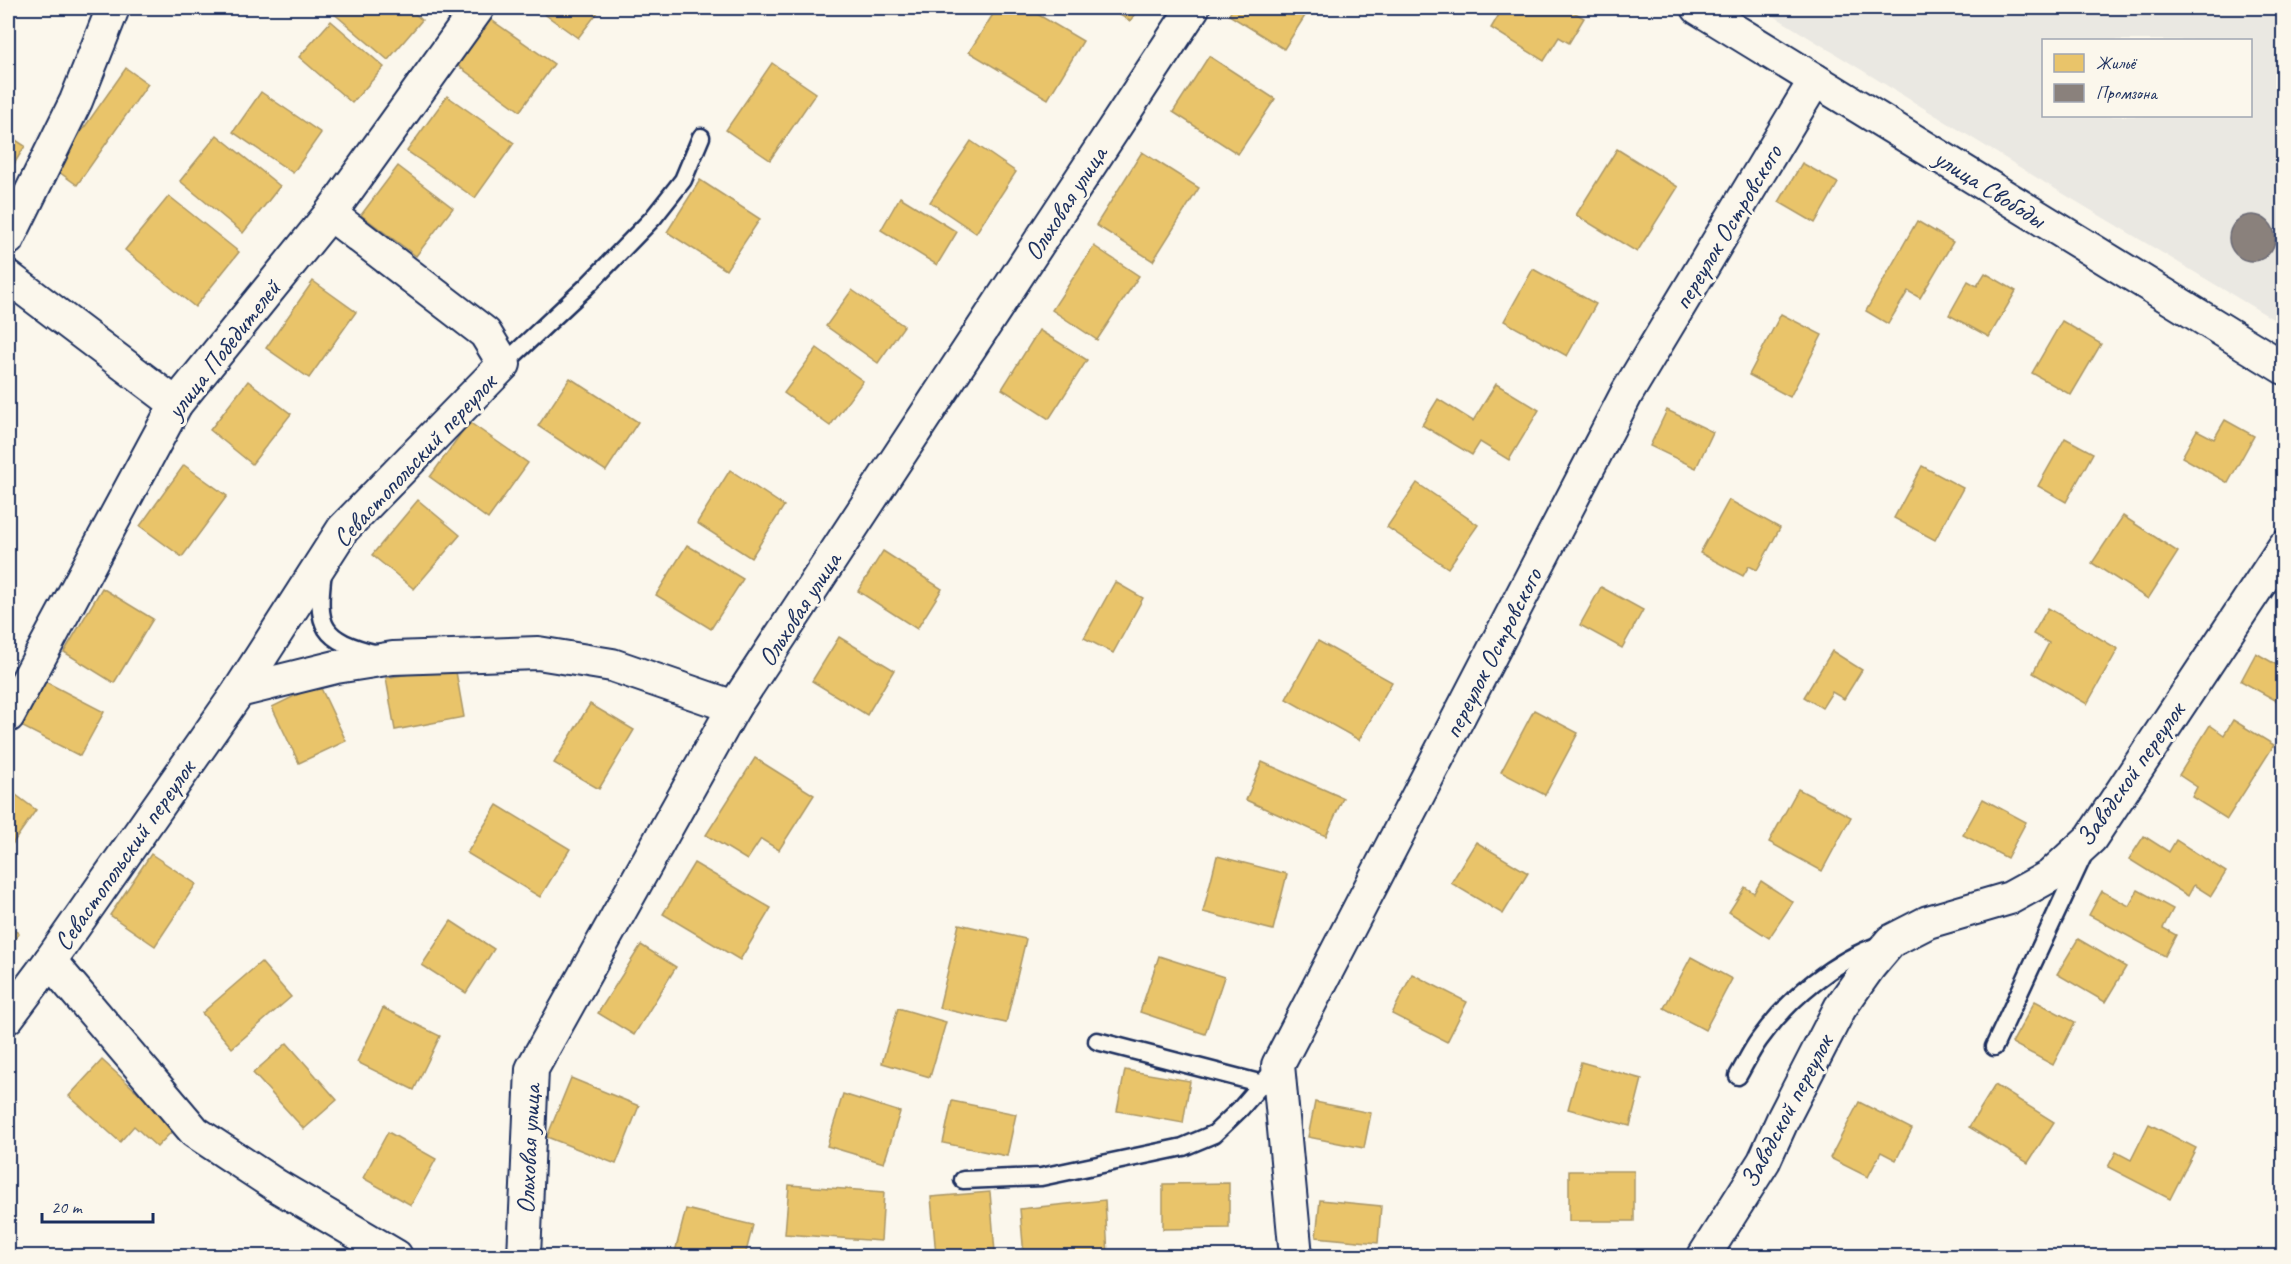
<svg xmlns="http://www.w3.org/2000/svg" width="2291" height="1264" viewBox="0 0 2291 1264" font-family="Caveat,sans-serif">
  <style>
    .built { fill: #eae8e2; fill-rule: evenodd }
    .homes { fill: #e9c46a; stroke: #ab9766; stroke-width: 1.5 }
    .industry { fill: #8a817c; stroke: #696873; stroke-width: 1.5 }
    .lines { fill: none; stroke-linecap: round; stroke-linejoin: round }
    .lane-casing { stroke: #1b2f5e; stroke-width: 21 }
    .street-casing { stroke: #1b2f5e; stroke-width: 36 }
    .lane { stroke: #fbf7ec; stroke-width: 16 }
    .street { stroke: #fbf7ec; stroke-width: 32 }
    .labels { text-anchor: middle; stroke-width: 6; stroke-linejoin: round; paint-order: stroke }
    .street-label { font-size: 26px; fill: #1b2f5e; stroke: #fbf7ec }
  </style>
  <rect width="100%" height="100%" fill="#fbf7ec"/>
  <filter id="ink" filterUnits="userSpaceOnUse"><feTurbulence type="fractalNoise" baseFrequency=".0167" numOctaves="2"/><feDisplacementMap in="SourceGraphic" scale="12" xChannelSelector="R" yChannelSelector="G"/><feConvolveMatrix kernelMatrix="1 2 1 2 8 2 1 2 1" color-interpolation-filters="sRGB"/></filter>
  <g filter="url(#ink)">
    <path class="built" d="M1761,8H2283V325L2047,184ZM2044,40H2250V116H2044Z"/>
    <g class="homes">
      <path d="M334,8H408L422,20L388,60L331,11Z"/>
      <path d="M536,8H601L578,38Z"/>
      <path d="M997,8H1027L1083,41L1048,99L969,52Z"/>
      <path d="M1108,8H1139L1130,21Z"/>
      <path d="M1233,8H1310L1284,49L1229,15Z"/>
      <path d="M1503,8H1567L1584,18L1569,43L1559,37L1544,61L1491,28Z"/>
      <path d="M490,19L554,64L520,111L457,65Z"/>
      <path d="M331,21L384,67L352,103L299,57Z"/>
      <path d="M1209,56L1275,99L1238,154L1173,112Z"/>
      <path d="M772,63L816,93L770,160L726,130Z"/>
      <path d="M126,68L148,84L77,185L55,169Z"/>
      <path d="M261,92L321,133L293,173L233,132Z"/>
      <path d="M447,96L514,143L475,198L407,151Z"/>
      <path d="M8,135L25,146L8,174Z"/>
      <path d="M217,135L280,186L243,233L180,181Z"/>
      <path d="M971,141L1016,172L976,233L930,202Z"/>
      <path d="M1617,149L1678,187L1637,252L1576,215Z"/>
      <path d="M1142,152L1199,188L1153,261L1096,225Z"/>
      <path d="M1802,163L1838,183L1815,223L1779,202Z"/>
      <path d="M398,166L453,208L416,256L361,215Z"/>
      <path d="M700,180L760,219L726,270L667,232Z"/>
      <path d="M169,196L239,252L195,307L125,250Z"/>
      <path d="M900,197L957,232L937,265L881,230Z"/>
      <path d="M1917,221L1953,242L1920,298L1908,291L1888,324L1866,311Z"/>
      <path d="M1094,246L1139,276L1097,340L1052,310Z"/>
      <path d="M1533,269L1596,304L1567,356L1504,321Z"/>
      <path d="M1985,273L2016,291L1989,337L1949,315L1968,281L1977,286Z"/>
      <path d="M313,281L356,312L309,378L266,348Z"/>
      <path d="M852,290L904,326L878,363L826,326Z"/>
      <path d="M1781,314L1822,335L1790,397L1749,375Z"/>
      <path d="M2062,321L2101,344L2071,395L2032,373Z"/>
      <path d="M1039,330L1087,360L1049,419L1002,389Z"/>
      <path d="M817,348L863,381L830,426L784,393Z"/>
      <path d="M570,378L638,422L606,471L538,426Z"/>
      <path d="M248,381L291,414L252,464L210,430Z"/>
      <path d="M1496,384L1539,410L1509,460L1480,442L1472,455L1422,425L1438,399L1473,421Z"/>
      <path d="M1667,410L1713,432L1696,468L1650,446Z"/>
      <path d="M2225,420L2254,436L2228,483L2182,457L2197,430L2214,439Z"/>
      <path d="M469,422L528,463L488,519L430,477Z"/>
      <path d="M2065,438L2093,453L2066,502L2038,486Z"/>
      <path d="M184,465L227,496L182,557L140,526Z"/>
      <path d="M1922,466L1963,488L1935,540L1894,518Z"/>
      <path d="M730,470L784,506L751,558L697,523Z"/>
      <path d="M1417,483L1478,525L1448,568L1387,527Z"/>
      <path d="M418,500L460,535L414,589L372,555Z"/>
      <path d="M1729,500L1780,528L1757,570L1749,566L1743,576L1700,553Z"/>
      <path d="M2123,516L2178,552L2148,599L2092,563Z"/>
      <path d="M687,545L743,579L711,629L656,595Z"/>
      <path d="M883,551L942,589L917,629L858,591Z"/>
      <path d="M1115,582L1143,598L1113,653L1084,638Z"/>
      <path d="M1601,587L1643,610L1622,648L1580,625Z"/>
      <path d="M102,588L153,619L114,683L64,652Z"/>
      <path d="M2048,608L2118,649L2087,704L2033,673L2049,643L2033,634Z"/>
      <path d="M839,637L894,670L867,715L812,681Z"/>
      <path d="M1318,641L1392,682L1359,740L1286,699Z"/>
      <path d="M1832,651L1862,670L1844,699L1832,692L1822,708L1804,697Z"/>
      <path d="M2256,653L2284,669V705L2241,681Z"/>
      <path d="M455,666L464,717L395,730L386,678Z"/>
      <path d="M44,681L104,712L80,756L21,726Z"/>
      <path d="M319,684L346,741L299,763L272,707Z"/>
      <path d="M590,704L634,730L599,789L554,763Z"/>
      <path d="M1534,710L1578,733L1545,795L1501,772Z"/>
      <path d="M2233,720L2274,745L2227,819L2192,797L2197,787L2179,775L2210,725L2224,735Z"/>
      <path d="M755,758L814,795L779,850L761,839L747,860L706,835Z"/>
      <path d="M1262,762L1343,798L1326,836L1246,800Z"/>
      <path d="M8,789L36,810L8,850Z"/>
      <path d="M1798,789L1851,817L1822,871L1769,842Z"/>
      <path d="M1983,799L2026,822L2007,858L1963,835Z"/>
      <path d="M497,805L570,849L540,897L467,853Z"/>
      <path d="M2144,836L2169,852L2176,840L2226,872L2211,896L2194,885L2188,896L2129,859Z"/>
      <path d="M1476,842L1528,873L1503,914L1451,883Z"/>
      <path d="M151,854L196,884L155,946L110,915Z"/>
      <path d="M1217,856L1287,874L1273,930L1203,912Z"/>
      <path d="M694,863L771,908L740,960L663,914Z"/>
      <path d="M1761,881L1793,902L1769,938L1729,912L1745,887L1754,893Z"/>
      <path d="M2138,890L2173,909L2163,928L2176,935L2165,956L2089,915L2102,891L2129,906Z"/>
      <path d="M451,921L494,949L466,993L422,965Z"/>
      <path d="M8,923L19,934L8,946Z"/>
      <path d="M959,924L1026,939L1006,1023L939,1008Z"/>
      <path d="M2078,939L2126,967L2105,1002L2057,974Z"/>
      <path d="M641,945L676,967L634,1035L598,1013Z"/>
      <path d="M1159,956L1224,977L1205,1034L1140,1012Z"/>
      <path d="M1691,957L1732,979L1705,1030L1664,1008Z"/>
      <path d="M261,962L291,997L232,1048L202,1013Z"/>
      <path d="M1412,974L1467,1002L1447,1042L1392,1014Z"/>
      <path d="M2035,1001L2075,1022L2053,1065L2012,1043Z"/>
      <path d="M383,1008L440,1036L414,1090L357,1062Z"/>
      <path d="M898,1008L946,1022L930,1077L882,1063Z"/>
      <path d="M287,1043L337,1100L304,1129L253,1073Z"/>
      <path d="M102,1060L176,1127L157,1147L134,1126L120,1142L69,1096Z"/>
      <path d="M1581,1062L1642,1079L1630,1126L1568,1109Z"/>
      <path d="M1125,1070L1190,1081L1183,1123L1117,1111Z"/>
      <path d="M571,1078L639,1106L616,1164L547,1137Z"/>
      <path d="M1995,1085L2054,1122L2028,1163L1969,1127Z"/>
      <path d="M843,1094L900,1112L884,1163L827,1146Z"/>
      <path d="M952,1101L1016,1114L1007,1156L943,1143Z"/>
      <path d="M1315,1102L1371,1113L1364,1148L1308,1137Z"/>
      <path d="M1859,1102L1912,1129L1896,1160L1881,1152L1868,1177L1830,1158Z"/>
      <path d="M2149,1124L2196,1148L2170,1199L2108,1167L2116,1152L2131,1160Z"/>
      <path d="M388,1132L436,1159L411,1205L363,1178Z"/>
      <rect x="1569" y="1171" width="65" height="50"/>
      <path d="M1229,1183V1228L1163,1229V1184Z"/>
      <path d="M789,1185L884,1192L881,1241L785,1234Z"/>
      <path d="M990,1192L995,1252L936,1256L931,1197Z"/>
      <path d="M1105,1200L1108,1256H1024L1020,1209Z"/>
      <path d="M1320,1200L1381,1206L1378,1243L1316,1237Z"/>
      <path d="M686,1209L753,1225L745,1256H674Z"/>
    </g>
    <circle class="industry" cx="2252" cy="238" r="23"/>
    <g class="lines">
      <defs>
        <g id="lane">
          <path d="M504,364L585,288L653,218L683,180L701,137"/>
          <path d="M323,571C316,628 321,640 378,654"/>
          <path d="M1097,1041L1263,1084"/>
          <path d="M1994,1047L2082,858"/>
          <path d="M1738,1076C1745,1064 1751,1051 1759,1040C1790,997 1833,961 1882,944"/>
          <path d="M963,1180L1041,1177L1183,1147L1214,1134L1241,1108L1278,1065"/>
        </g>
        <g id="street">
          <path d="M1698,8L2284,368"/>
          <path d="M8,239L76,101L113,8"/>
          <path d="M8,277L176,404"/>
          <path d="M239,691L343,529L504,364L485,333L330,214"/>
          <path d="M8,716L176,404L330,214L478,8"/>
          <path d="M50,961L195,1132L277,1186L396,1256"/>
          <path d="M8,1017L50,961L239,691L336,667L393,658L538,653L612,665L734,707"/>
          <path d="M524,1256L532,1069L734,707L1193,8"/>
          <path d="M1296,1256L1278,1065L1627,393L1815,80"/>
          <path d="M1704,1256L1764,1161L1783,1119L1840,1008L1869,967L1891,941L1928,922L2010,898L2050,876L2091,838L2284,547"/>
        </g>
      </defs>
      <use href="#lane" class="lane-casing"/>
      <use href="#street" class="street-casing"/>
      <use href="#lane" class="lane"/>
      <use href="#street" class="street"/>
    </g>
  </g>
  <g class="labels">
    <g class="street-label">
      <text transform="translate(1990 188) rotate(32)" y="9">улица Свободы</text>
      <text transform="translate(1065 203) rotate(-57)" y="9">Ольховая улица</text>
      <text transform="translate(1727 227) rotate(-59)" y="9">переулок Островского</text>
      <text transform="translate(223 349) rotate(-52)" y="9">улица Победителей</text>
      <text transform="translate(414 460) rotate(-47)" y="9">Севастопольский переулок</text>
      <text transform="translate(799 609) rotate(-57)" y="9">Ольховая улица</text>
      <text transform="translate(1492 653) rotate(-63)" y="9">переулок Островского</text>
      <text transform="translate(2130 774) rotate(-55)" y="9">Заводской переулок</text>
      <text transform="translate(124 855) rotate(-55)" y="9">Севастопольский переулок</text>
      <text transform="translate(1786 1111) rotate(-62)" y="9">Заводской переулок</text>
      <text transform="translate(528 1149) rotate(-87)" y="9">Ольховая улица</text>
    </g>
  </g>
  <rect width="2291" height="1264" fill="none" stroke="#fbf7ec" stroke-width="30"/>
  <rect x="15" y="15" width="2261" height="1234" fill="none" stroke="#1b2f5e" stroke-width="2" filter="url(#ink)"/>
  <rect x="2042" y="39" width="210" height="78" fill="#fbf7ec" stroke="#a1a7b3" stroke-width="1.5"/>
  <rect x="2054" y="54" width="30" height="18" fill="#e9c46a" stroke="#a1a7b3" stroke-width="1.5"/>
  <text x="2096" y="69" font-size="18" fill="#1b2f5e">Жильё</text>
  <rect x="2054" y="84" width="30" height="18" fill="#8a817c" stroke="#a1a7b3" stroke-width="1.5"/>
  <text x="2096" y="99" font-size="18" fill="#1b2f5e">Промзона</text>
  <path d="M42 1213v9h111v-9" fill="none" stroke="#1b2f5e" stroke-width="3"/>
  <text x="51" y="1213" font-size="18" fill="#1b2f5e" stroke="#fbf7ec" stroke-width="4.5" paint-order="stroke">20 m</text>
</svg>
